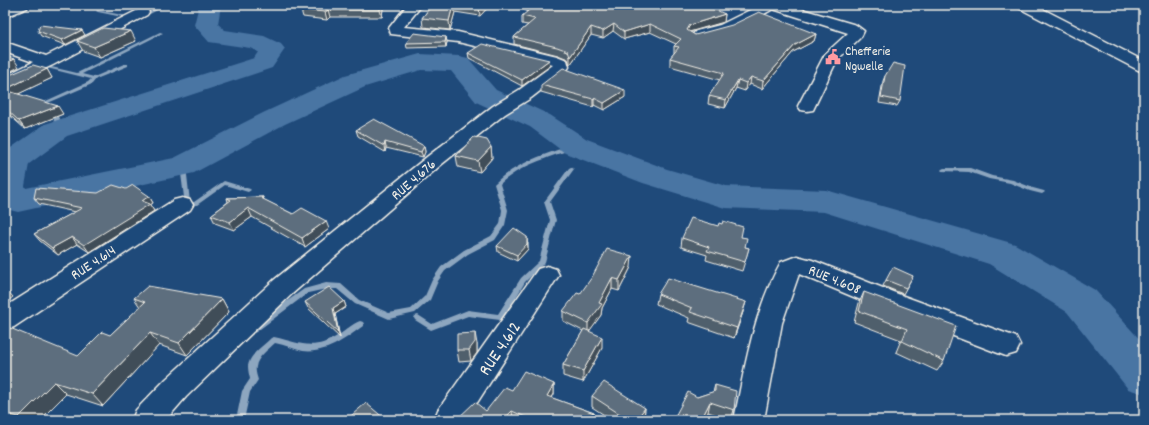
<svg xmlns="http://www.w3.org/2000/svg" width="1149" height="425" viewBox="0 0 1149 425" font-family="Dekko,sans-serif">
  <style>
    .lines { fill: none; stroke-linecap: round; stroke-linejoin: round }
    .stream { fill: #8da6bf; fill-rule: evenodd }
    .river { fill: #4874a3; fill-rule: evenodd }
    .minor-casing { stroke: #f4f1e8; stroke-width: 3 }
    .minor { fill: #1f4a7a; fill-rule: evenodd }
    .wall { fill: #505f6c; stroke: #f4f1e8 }
    .shaded-wall { fill: #414d58; stroke: #f4f1e8 }
    .building { fill: #5d6e7e; stroke: #f4f1e8 }
    .labels { text-anchor: middle; stroke-width: 4; stroke-linejoin: round; paint-order: stroke }
    .far-poi-label { font-size: 13px; fill: #f4f1e8; stroke: #1f4a7a; text-anchor: start }
    .street-label { font-size: 15px; fill: #f4f1e8; stroke: #1f4a7a }
    .near-street-label { font-size: 18px; fill: #f4f1e8; stroke: #1f4a7a }
  </style>
  <rect width="100%" height="100%" fill="#1f4a7a"/>
  <filter id="ink" filterUnits="userSpaceOnUse"><feTurbulence type="fractalNoise" baseFrequency=".025" numOctaves="2"/><feDisplacementMap in="SourceGraphic" scale="8" xChannelSelector="R" yChannelSelector="G"/><feConvolveMatrix kernelMatrix="1 2 1 2 8 2 1 2 1" color-interpolation-filters="sRGB"/></filter>
  <g filter="url(#ink)">
    <g class="lines">
      <g class="stream">
        <path d="M149,5H154L139,13L136,12Z"/>
        <path d="M162,5H167L142,18L139,17Z"/>
        <path d="M208,5H217L209,7L207,6Z"/>
        <path d="M97,10L127,16L129,17L127,18L98,12L96,11Z"/>
        <path d="M160,32L163,33L82,74L94,77L124,64H128V66L96,79L92,84L41,106H39L37,105L88,82L91,79L43,67V65L77,73Z"/>
        <path d="M48,112H52L60,118L58,131L56,132L53,130L54,119L48,114Z"/>
        <path d="M576,144L579,146L578,147C551,157 522,164 500,184L508,210L505,225L495,240L468,254L445,271L438,281L430,300L415,313L389,319L355,304L337,289H326L308,293L256,332L253,333L250,332L249,330L250,328L304,289L326,283L341,284L359,300L389,313L411,309L425,296L432,280L441,267L464,250L491,236L500,224L502,210L494,184L495,183C517,162 548,153 576,144Z"/>
        <path d="M183,164L186,166L190,202H194L224,181L250,189L251,190L248,192L225,185L197,205H185L180,166Z"/>
        <path d="M571,167L574,169L550,202L556,220L545,262L525,282L503,319L500,320L468,316L431,330L415,320L414,318L415,316L418,315L432,324L468,310L498,314L521,278L539,261L550,220L544,202L569,168Z"/>
        <path d="M944,168H970L992,176L1013,180L1033,188L1044,191L1045,192L1042,194L1030,191L1010,183L989,179L969,172L942,171L941,170L942,169Z"/>
        <path d="M360,321L363,322L364,324L363,326C345,339 326,354 303,351C294,349 285,345 275,343C269,349 257,357 256,367C255,371 257,376 258,380L250,392L244,420H236L242,391L250,379C249,375 248,370 248,366C250,354 263,346 271,338L274,337C302,343 312,352 339,335C346,330 352,324 360,321Z"/>
      </g>
      <path class="river" d="M199,5H221L218,24L225,30L264,36L281,44L285,49L272,68L67,136L29,164L25,186L26,188L174,158L265,112L345,75L420,54L459,56L468,58L496,90L550,115L587,139L667,169L726,186L826,190L1015,244L1095,290L1144,344V394L1128,389L1067,312L989,264L824,212L725,208L643,183L565,153L530,127L476,102L451,71L421,70L365,87L285,124L194,173L18,212L6,209L5,152L45,124L254,58L258,52L250,48L209,42L194,25Z"/>
      <defs>
        <g id="minor">
          <path d="M11,5H29L27,8L5,17V8Z"/>
          <path d="M407,5H422L404,27L458,32L557,56L567,60L569,67L567,70L531,98L505,114L442,164L292,294L186,397L166,420H132L136,410L166,379L274,280L428,156L493,106L519,90L553,65L458,42L391,34L389,28Z"/>
          <path d="M525,5H543C539,11 532,12 526,10L524,7Z"/>
          <path d="M760,5H788L856,25L864,31L861,37L837,60L813,110L807,111L801,110L798,106L825,54L848,33L773,9C755,19 716,42 696,37L693,34L696,31L720,25Z"/>
          <path d="M1017,5H1035L1144,61V72L1138,70L1019,8Z"/>
          <path d="M142,8L147,9L149,12L147,15L53,65L5,87V76L33,62L5,52V42L46,56Z"/>
          <path d="M182,198L190,200L193,205L190,210L14,327L5,330V307L174,200Z"/>
          <path d="M797,256L812,260L898,294L1016,337L1020,345L1016,353L1006,356L880,308L799,274L782,323L764,420H734C745,366 754,310 781,262Z"/>
          <path d="M547,266L556,269L559,275L466,420H434L438,410L538,269Z"/>
        </g>
      </defs>
      <use href="#minor" class="minor-casing"/>
      <use href="#minor" class="minor"/>
    </g>
    <g class="wall">
      <path d="M308,5H382L383,8L382,17H330L327,20L303,17L301,10Z"/>
      <path d="M432,5H490L480,16L455,12L450,30L423,27L422,18Z"/>
      <path d="M793,5H807L802,8Z"/>
      <path d="M725,14L724,22L690,32L695,35L816,34L814,41L793,52L762,89L750,84L745,91L736,88L725,108L708,104L709,96L720,80L670,66V58L674,53V46L676,44L650,32L624,39L613,31L603,38L591,35L570,65L568,59L558,55L514,44V37L528,25L522,24V16Z"/>
      <path d="M38,31L85,35L65,45L41,36Z"/>
      <path d="M446,37L447,42L446,47L407,48L406,43Z"/>
      <path d="M77,41H136L100,57L83,51Z"/>
      <path d="M468,53L550,66L522,86L469,58Z"/>
      <path d="M47,69L52,78L18,94L63,114L25,129L5,111V77Z"/>
      <path d="M885,76L900,101L897,106L879,103L883,81Z"/>
      <path d="M541,85L625,97L604,110L594,105L593,107L541,92Z"/>
      <path d="M356,130L424,146L425,152L423,157L386,148L385,152L358,136Z"/>
      <path d="M491,147L492,158L480,172L458,167L456,156Z"/>
      <path d="M149,196L153,203L150,205L154,211L89,252L77,244L58,255L40,241L34,234L75,212L39,204L34,198Z"/>
      <path d="M263,197L264,200L293,214L329,229L305,247L252,217L234,230L215,223L211,215L228,202L227,198Z"/>
      <path d="M741,237L745,247L749,248L742,271L706,260L707,255L681,247L682,238Z"/>
      <path d="M528,243V249L517,261L498,252L497,246Z"/>
      <path d="M631,267L619,291L612,289L602,308L601,315L589,331L602,348L583,382L563,376V365L583,331L563,321V311L580,294Z"/>
      <path d="M913,276L903,294L883,286L886,280Z"/>
      <path d="M864,292L944,361L937,371L896,352L901,340L854,322L859,303Z"/>
      <path d="M658,294L743,312L734,338L688,322L689,318L656,304Z"/>
      <path d="M134,298L222,299L229,312L187,355L159,345L103,406L66,394L40,420H5L78,356L110,335L140,307Z"/>
      <path d="M344,301L346,307L335,314L340,338L308,308L305,302Z"/>
      <path d="M477,344V353L471,361L459,362L457,350Z"/>
      <path d="M554,384V394L552,398L594,413V420H456L486,411L512,390Z"/>
      <path d="M715,385L734,410L731,420L708,412L704,420H673L697,397L713,392Z"/>
      <path d="M592,396L645,408L644,419L643,420H612L592,407Z"/>
    </g>
    <g class="shaded-wall">
      <path d="M381,5H382L383,8L382,17L380,10Z"/>
      <path d="M453,5H454L455,12L450,30L449,21Z"/>
      <path d="M481,5H490L480,16L479,7Z"/>
      <path d="M803,5H807L802,8Z"/>
      <path d="M1096,5H1102L1095,7Z"/>
      <path d="M328,10L330,17L327,20L325,12Z"/>
      <path d="M725,14L724,22L689,32L687,30L690,25Z"/>
      <path d="M614,24L613,31L603,38V31Z"/>
      <path d="M650,24V32L624,39V32Z"/>
      <path d="M591,27V35L570,65V57Z"/>
      <path d="M82,30L85,35L65,45L62,40Z"/>
      <path d="M131,31L136,41L100,57L94,47Z"/>
      <path d="M816,34L814,41L793,52L762,89L763,81L795,45Z"/>
      <path d="M446,37L447,42L446,47L445,42Z"/>
      <path d="M14,59L19,67L5,74V63Z"/>
      <path d="M549,60L550,66L522,86V80Z"/>
      <path d="M47,69L52,78L14,96L8,88Z"/>
      <path d="M751,77L750,84L745,91L746,83Z"/>
      <path d="M738,80L736,88L725,108L726,100Z"/>
      <path d="M625,90V97L604,110V103Z"/>
      <path d="M594,98V105L593,107V99Z"/>
      <path d="M58,106L63,114L25,129L19,121Z"/>
      <path d="M385,142L386,148L385,152L384,146Z"/>
      <path d="M424,146L425,152L423,157L421,152Z"/>
      <path d="M491,147L492,158L480,172L478,161Z"/>
      <path d="M149,196L153,203L150,205L154,211L89,252L84,245L142,201Z"/>
      <path d="M248,208L252,217L234,230L230,222Z"/>
      <path d="M326,221L329,229L305,247L302,238Z"/>
      <path d="M72,237L77,244L58,255L52,248Z"/>
      <path d="M527,237L528,249L517,261V255Z"/>
      <path d="M632,256L631,267L619,291V280Z"/>
      <path d="M612,278V289L602,308L601,315L588,333V323Z"/>
      <path d="M5,288L13,297L5,303Z"/>
      <path d="M222,299L229,312L187,355L179,343Z"/>
      <path d="M344,301L346,307L335,314L340,338L338,332L333,308Z"/>
      <path d="M746,302L743,312L734,338L737,328Z"/>
      <path d="M150,333L159,345L103,406L92,394Z"/>
      <path d="M475,333L477,344V353L471,361L469,350Z"/>
      <path d="M602,337V348L583,382V371Z"/>
      <path d="M54,382L66,394L40,420H22L19,417Z"/>
      <path d="M554,384V394L547,406V396Z"/>
      <path d="M710,402L708,412L704,420H701Z"/>
      <path d="M645,408L644,419L643,420H636Z"/>
      <path d="M512,411L513,420H503Z"/>
      <path d="M594,413V420H591Z"/>
      <path d="M11,415L16,420H6Z"/>
    </g>
    <g class="building">
      <path d="M308,5H381L380,10H328L325,12L301,10Z"/>
      <path d="M432,5H453L449,21L422,18Z"/>
      <path d="M465,5H481L479,7Z"/>
      <path d="M535,5H705L725,14L690,25L687,30L695,35L732,25L759,12L816,34L795,45L763,81L751,77L746,83L738,80L726,100L709,96L724,73L670,58L679,47L674,46L681,39L650,24L624,32L614,24L603,31L591,27L570,57L568,51L557,47L514,37L535,19L522,16Z"/>
      <path d="M40,25L82,30L62,40L38,31Z"/>
      <path d="M103,28L131,31L94,47L77,41Z"/>
      <path d="M414,33L446,37L445,42L406,43Z"/>
      <path d="M482,44L549,60L522,80L468,53Z"/>
      <path d="M5,56L14,59L5,63Z"/>
      <path d="M893,63L905,66L900,101L881,97L885,76Z"/>
      <path d="M33,65L47,69L8,88L5,87V77Z"/>
      <path d="M563,68L625,90L604,103L594,98L593,99L541,85Z"/>
      <path d="M5,90L58,106L19,121L5,108Z"/>
      <path d="M374,119L424,146L421,152L385,142L384,146L356,130Z"/>
      <path d="M474,137L487,140L491,147L478,161L456,156Z"/>
      <path d="M113,185L126,189L133,185L149,196L142,201L150,204L84,245L72,237L52,248L34,234L82,208L34,198L36,188L98,193Z"/>
      <path d="M263,197L261,198L293,214L302,208L326,221L302,238L248,208L230,222L211,215L231,200L227,198Z"/>
      <path d="M691,218L718,226L719,223L722,224L723,221L743,227L741,237L747,238L745,247L749,248L745,262L707,251L709,247L682,238Z"/>
      <path d="M514,228L527,237V244L517,255L497,246Z"/>
      <path d="M607,249L632,256L619,280L612,278L599,303L602,304L588,323L563,311L577,293L580,294L592,277Z"/>
      <path d="M893,267L913,276L906,288L886,280Z"/>
      <path d="M668,278L746,302L737,328L690,312L692,308L658,294Z"/>
      <path d="M148,286L222,299L179,343L150,333L92,394L54,382L19,417L11,415L6,420H5V326L78,356L102,332L110,335L145,302L134,298Z"/>
      <path d="M329,287L344,301L333,308L338,332L305,302Z"/>
      <path d="M864,292L956,326L944,361L902,341L907,329L859,311Z"/>
      <path d="M584,329L602,337L583,371L563,365Z"/>
      <path d="M475,333V342L469,350H457V334Z"/>
      <path d="M524,371L554,384L547,396L594,413L591,420H532L512,411L503,420H456L475,402L486,411L505,387L512,390Z"/>
      <path d="M604,382L645,408L636,420H629L592,396Z"/>
      <path d="M715,385L736,391L734,410L710,402L701,420H673L688,392L697,397L715,391Z"/>
      <path d="M366,403L386,420H346Z"/>
    </g>
  </g>
  <defs>
    <symbol id="civic-bare" viewBox="-9 -9 18 18"><path d="M-.6-6.5H3V-4.5H.6V-3L4-1V1h2V6H-6V1h2V-1L-.6-3ZM-1.2 2.5V6h2.4V2.5Z" fill="#ff9aa2" stroke="#1f4a7a" stroke-width="2.5" paint-order="stroke"/></symbol>
  </defs>
  <g fill-rule="evenodd">
    <use href="#civic-bare" x="822" y="46" width="22" height="22"/>
  </g>
  <g class="labels">
    <g class="far-poi-label">
      <text x="845" y="55">Chefferie<tspan x="845" dy="15">Ngwelle</tspan></text>
    </g>
    <g class="street-label">
      <text transform="translate(413 179) rotate(-41)" y="5">RUE 4.676</text>
      <text transform="translate(93 262) rotate(-33)" y="5">RUE 4.614</text>
      <text transform="translate(835 279) rotate(22)" y="5">RUE 4.608</text>
    </g>
    <g class="near-street-label">
      <text transform="translate(499 348) rotate(-56)" y="6">RUE 4.612</text>
    </g>
  </g>
  <rect width="1149" height="425" fill="none" stroke="#1f4a7a" stroke-width="20"/>
  <rect x="10" y="10" width="1129" height="405" fill="none" stroke="#f4f1e8" stroke-width="1.5" filter="url(#ink)"/>
</svg>
